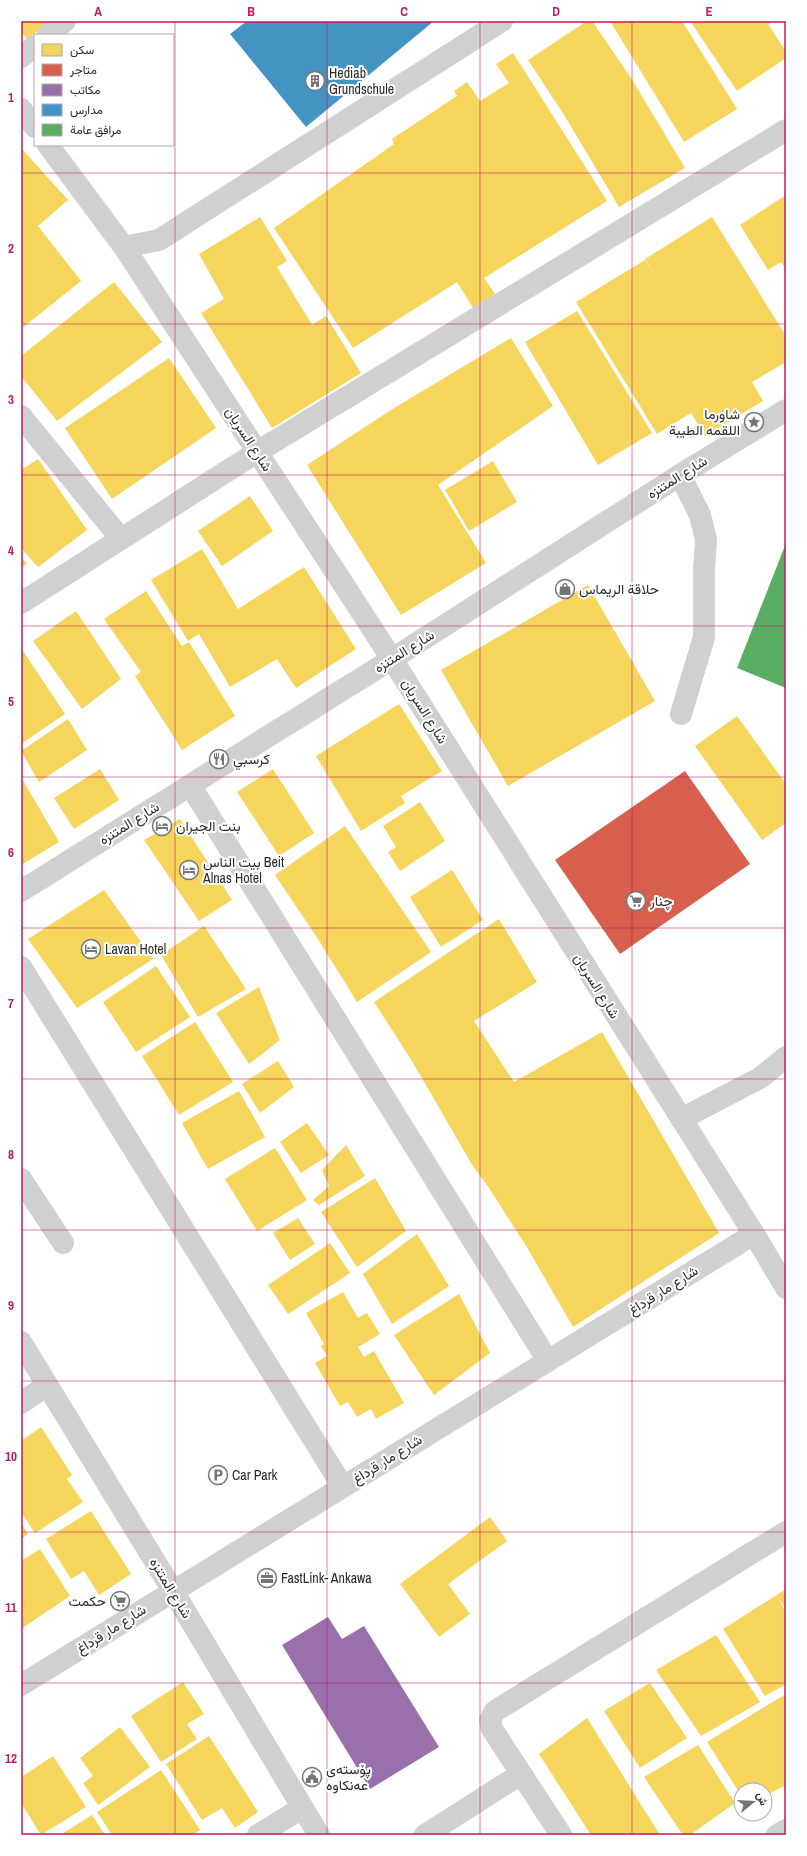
<svg xmlns="http://www.w3.org/2000/svg" width="807" height="1856" viewBox="0 0 807 1856" font-family="'Archivo Narrow',Vazirmatn,sans-serif">
  <style>
    .homes { fill: #f6d55c }
    .shops { fill: #d6604d }
    .offices { fill: #9970ab }
    .schools { fill: #4393c3 }
    .public { fill: #5aae61 }
    .lines { fill: none; stroke-linecap: round; stroke-linejoin: round }
    .minor { stroke: #d0d0d0; stroke-width: 22 }
    .grid { fill: none; stroke: #c2185b; stroke-width: 1; stroke-opacity: 0.55 }
    .labels { text-anchor: middle; stroke-width: 4; stroke-linejoin: round; paint-order: stroke }
    .poi-label { font-size: 14px; fill: #2b2b2b; stroke: #fff; text-anchor: start }
    .street-label { font-size: 14px; fill: #2b2b2b; stroke: #fff }
    .neatline { fill: none; stroke: #c2185b; stroke-width: 1.5 }
    .grid-label { font-size: 13px; text-anchor: middle; font-weight: bold; fill: #c2185b }
  </style>
  <rect width="100%" height="100%" fill="#fff"/>
  <g class="homes">
    <path d="M21,21H51L27,39L21,31Z"/>
    <path d="M587,21H592L631,78L685,168L619,207L566,118L528,60Z"/>
    <path d="M610,21H682L737,109L684,142Z"/>
    <path d="M690,21H773L768,24L786,52V58L737,91Z"/>
    <path d="M513,53L607,201L484,278L495,294L473,308L457,282L353,348L274,228L394,144L392,139L457,96L454,91L467,82L480,101L509,83L496,64Z"/>
    <path d="M21,148L68,200L38,226L81,281L21,329Z"/>
    <path d="M786,195V270L781,262L768,270L740,225Z"/>
    <path d="M260,217L287,261L277,267L312,325L326,316L361,373L272,428L201,313L224,299L199,254Z"/>
    <path d="M712,217L786,336V362L752,382L763,401L705,436L691,413L657,434L576,302L645,260L653,272L645,259Z"/>
    <path d="M114,282L162,342L57,421L21,376V356Z"/>
    <path d="M577,311L652,433L598,465L525,342Z"/>
    <path d="M511,338L553,406L438,485L486,563L401,615L307,465L391,410Z"/>
    <path d="M169,358L216,428L112,499L65,428Z"/>
    <path d="M38,459L87,530L38,567L21,548V470Z"/>
    <path d="M493,461L517,502L469,531L445,490Z"/>
    <path d="M250,496L273,531L222,566L198,531Z"/>
    <path d="M202,549L238,609L304,567L356,649L296,688L277,659L230,687L199,634L188,641L151,580Z"/>
    <path d="M21,557L27,564L21,568Z"/>
    <path d="M588,585L655,701L508,786L441,670Z"/>
    <path d="M146,591L182,646L189,642L235,716L182,750L135,676L141,672L104,619Z"/>
    <path d="M76,611L121,679L82,709L33,641Z"/>
    <path d="M21,648L65,714L21,744Z"/>
    <path d="M399,704L442,771L401,796L405,803L361,831L316,756Z"/>
    <path d="M737,716L786,784V823L762,840L695,746Z"/>
    <path d="M68,719L87,750L39,782L21,751Z"/>
    <path d="M100,769L119,800L74,829L54,798Z"/>
    <path d="M273,769L314,833L279,856L237,792Z"/>
    <path d="M21,777L59,842L21,865Z"/>
    <path d="M420,802L445,841L400,871L388,852L396,847L383,826Z"/>
    <path d="M180,819L232,900L199,921L144,840Z"/>
    <path d="M345,826L431,952L357,1002L316,936L275,875Z"/>
    <path d="M452,870L483,920L441,947L410,897Z"/>
    <path d="M104,890L153,959L77,1008L28,939Z"/>
    <path d="M499,919L537,982L474,1021L514,1082L602,1032L719,1233L573,1327L528,1249L489,1188L471,1163L412,1061L374,1002Z"/>
    <path d="M204,926L246,989L198,1017L161,955Z"/>
    <path d="M156,966L190,1017L136,1052L103,1002Z"/>
    <path d="M259,987L280,1040L249,1064L216,1013Z"/>
    <path d="M195,1022L233,1082L179,1115L142,1056Z"/>
    <path d="M278,1061L294,1087L260,1113L242,1084Z"/>
    <path d="M239,1091L265,1137L208,1169L182,1123Z"/>
    <path d="M307,1123L329,1155L301,1173L280,1142Z"/>
    <path d="M346,1145L365,1176L319,1205L313,1200L329,1186L322,1170Z"/>
    <path d="M275,1148L307,1200L257,1231L225,1179Z"/>
    <path d="M375,1178L406,1231L357,1267L321,1212Z"/>
    <path d="M298,1218L315,1244L290,1260L273,1233Z"/>
    <path d="M417,1234L449,1286L392,1324L363,1274Z"/>
    <path d="M330,1243L350,1273L288,1314L268,1285Z"/>
    <path d="M343,1292L358,1318L367,1313L380,1334L358,1347L364,1357L374,1351L404,1403L376,1419L371,1409L357,1417L348,1402L340,1406L315,1363L327,1356L321,1346L324,1344L306,1313Z"/>
    <path d="M459,1294L490,1353L434,1395L394,1335Z"/>
    <path d="M41,1427L72,1475L67,1479L83,1502L35,1533L21,1512V1441Z"/>
    <path d="M91,1511L131,1574L99,1595L84,1571L71,1579L46,1539Z"/>
    <path d="M490,1517L507,1541L448,1584L470,1614L439,1637L400,1584Z"/>
    <path d="M21,1523L28,1534L21,1539Z"/>
    <path d="M40,1549L70,1596L21,1629V1561Z"/>
    <path d="M786,1589V1609L777,1597L786,1612V1684L765,1696L723,1629Z"/>
    <path d="M716,1635L760,1702L701,1736L656,1670Z"/>
    <path d="M183,1682L204,1714L187,1724L197,1739L161,1762L131,1716Z"/>
    <path d="M650,1683L687,1738L640,1768L604,1711Z"/>
    <path d="M786,1694V1785L765,1796V1790H741V1795L707,1742Z"/>
    <path d="M587,1718L660,1835H591L539,1754Z"/>
    <path d="M120,1727L150,1767L98,1805L83,1783L93,1776L80,1758Z"/>
    <path d="M209,1736L258,1812L235,1828L222,1808L202,1820L166,1764Z"/>
    <path d="M698,1745L735,1803L690,1835H683L644,1777Z"/>
    <path d="M53,1756L86,1807L41,1835L21,1803V1777Z"/>
    <path d="M161,1770L200,1830L192,1835H112L97,1812Z"/>
    <path d="M92,1815L105,1835H60Z"/>
  </g>
  <path class="shops" d="M685,771L750,864L620,954L555,860Z"/>
  <path class="offices" d="M328,1617L342,1639L364,1626L439,1747L370,1789L282,1645Z"/>
  <path class="schools" d="M247,21H434L306,127L230,34Z"/>
  <path class="public" d="M786,543V688L737,668Z"/>
  <g class="lines">
    <g class="minor">
      <path d="M48,35L65,21"/>
      <path d="M21,57L35,46"/>
      <path d="M21,109L35,127"/>
      <path d="M48,145L124,247L392,659L754,1234L786,1288"/>
      <path d="M124,247L159,240L502,21"/>
      <path d="M21,416L121,539"/>
      <path d="M680,475L700,515L706,540L704,569V637L681,714"/>
      <path d="M21,603L257,452L786,130"/>
      <path d="M190,785L548,1361"/>
      <path d="M21,891L392,659L680,475L786,410"/>
      <path d="M21,967L343,1487"/>
      <path d="M681,1119L760,1078L786,1057"/>
      <path d="M21,1179L63,1243"/>
      <path d="M21,1342L173,1591L319,1835"/>
      <path d="M21,1403L47,1385"/>
      <path d="M21,1685L754,1234"/>
      <path d="M258,1835L302,1808"/>
      <path d="M425,1835L521,1774"/>
      <path d="M561,1835L492,1729L490,1720L495,1711L786,1532"/>
      <path d="M777,1835L786,1830"/>
    </g>
  </g>
  <path class="grid" d="M175,21V1835M327,21V1835M480,21V1835M632,21V1835M21,173H786M21,324H786M21,475H786M21,626H786M21,777H786M21,928H786M21,1079H786M21,1230H786M21,1381H786M21,1532H786M21,1683H786"/>
  <defs>
    <symbol id="building-ring" viewBox="-11 -11 22 22"><circle r="9.5" fill="#fff" stroke="#757575" stroke-width="1.5"/><path d="M-4-6H4V6H1V3H-1V6H-4ZM-2.5-4.3h1.7v1.8h-1.7ZM.8-4.3h1.7v1.8H.8ZM-2.5-1h1.7V.8h-1.7ZM.8-1h1.7V.8H.8Z" fill="#757575"/></symbol>
    <symbol id="sight-ring" viewBox="-11 -11 22 22"><circle r="9.5" fill="#fff" stroke="#757575" stroke-width="1.5"/><path d="M0-6L1.8-2.2L6-1.7L2.9 1.2L3.7 5.4L0 3.3L-3.7 5.4L-2.9 1.2L-6-1.7L-1.8-2.2Z" fill="#757575"/></symbol>
    <symbol id="shop-ring" viewBox="-11 -11 22 22"><circle r="9.5" fill="#fff" stroke="#757575" stroke-width="1.5"/><path d="M-5-2.5h2.3a2.7 3.5 0 0 1 5.4 0H5L5.5 6h-11ZM-1.5-2.5h3a1.5 2.3 0 0 0-3 0Z" fill="#757575"/></symbol>
    <symbol id="restaurant-ring" viewBox="-11 -11 22 22"><circle r="9.5" fill="#fff" stroke="#757575" stroke-width="1.5"/><path d="M-5-6h1v4h1v-4h1v4h1v-4h1v5L-1.5 .5V6h-2V.5L-5-1ZM5-6V6H3V1.5H1.5Q1.5-4 5-6Z" fill="#757575"/></symbol>
    <symbol id="hotel-ring" viewBox="-11 -11 22 22"><circle r="9.5" fill="#fff" stroke="#757575" stroke-width="1.5"/><path d="M-6-4.5h1.5V1H6V5H4.5V3h-9V5H-6ZM-4 0a1.8 1.8 0 1 1 3.6 0ZM.5 0V-2.5h3Q6-2.5 6 0Z" fill="#757575"/></symbol>
    <symbol id="supermarket-ring" viewBox="-11 -11 22 22"><circle r="9.5" fill="#fff" stroke="#757575" stroke-width="1.5"/><path d="M-6-5.5h2.5l.6 2H6L4.5 2H-2.5L-4.4-4H-6ZM-1.5 3.2a1.3 1.3 0 1 0 .1 0ZM3 3.2a1.3 1.3 0 1 0 .1 0Z" fill="#757575"/></symbol>
    <symbol id="parking-ring" viewBox="-11 -11 22 22"><circle r="9.5" fill="#fff" stroke="#757575" stroke-width="1.5"/><path d="M-3.5-5.5H1a3.5 3.5 0 0 1 0 7H-1V5.5H-3.5ZM-1-3.4V-.6H.8a1.4 1.4 0 0 0 0-2.8Z" fill="#757575"/></symbol>
    <symbol id="office-ring" viewBox="-11 -11 22 22"><circle r="9.5" fill="#fff" stroke="#757575" stroke-width="1.5"/><path d="M-6-3h4V-5.5h4V-3h4V5H-6ZM-1-4.5V-3h2v-1.5ZM-6 0V1H6V0Z" fill="#757575"/></symbol>
    <symbol id="civic-ring" viewBox="-11 -11 22 22"><circle r="9.5" fill="#fff" stroke="#757575" stroke-width="1.5"/><path d="M-.6-6.5H3V-4.5H.6V-3L4-1V1h2V6H-6V1h2V-1L-.6-3ZM-1.2 2.5V6h2.4V2.5Z" fill="#757575"/></symbol>
  </defs>
  <g fill-rule="evenodd">
    <use href="#building-ring" x="304" y="70" width="22" height="22"/>
    <use href="#sight-ring" x="743" y="411" width="22" height="22"/>
    <use href="#shop-ring" x="554" y="578" width="22" height="22"/>
    <use href="#restaurant-ring" x="208" y="748" width="22" height="22"/>
    <use href="#hotel-ring" x="151" y="815" width="22" height="22"/>
    <use href="#hotel-ring" x="178" y="859" width="22" height="22"/>
    <use href="#supermarket-ring" x="625" y="890" width="22" height="22"/>
    <use href="#hotel-ring" x="80" y="938" width="22" height="22"/>
    <use href="#parking-ring" x="207" y="1464" width="22" height="22"/>
    <use href="#office-ring" x="256" y="1567" width="22" height="22"/>
    <use href="#supermarket-ring" x="109" y="1590" width="22" height="22"/>
    <use href="#civic-ring" x="301" y="1766" width="22" height="22"/>
  </g>
  <g class="labels">
    <g class="poi-label">
      <text x="329" y="78">Hediab<tspan x="329" dy="16">Grundschule</tspan></text>
      <text x="740" y="419" text-anchor="end">شاورما<tspan x="740" dy="16">اللقمه الطيبة</tspan></text>
      <text x="579" y="594">حلاقة الريماس</text>
      <text x="233" y="764">كرسبي</text>
      <text x="176" y="831">بنت الجيران</text>
      <text x="203" y="867">بيت الناس Beit<tspan x="203" dy="16">Alnas Hotel</tspan></text>
      <text x="650" y="906">چنار</text>
      <text x="105" y="954">Lavan Hotel</text>
      <text x="232" y="1480">Car Park</text>
      <text x="281" y="1583">FastLink- Ankawa</text>
      <text x="106" y="1606" text-anchor="end">حكمت</text>
      <text x="326" y="1774">پۆسته‌ی<tspan x="326" dy="16">عه‌نكاوه‌</tspan></text>
    </g>
    <g class="street-label">
      <text transform="translate(249 439) rotate(57)" y="5">شارع السريان</text>
      <text transform="translate(677 477) rotate(-32)" y="5">شارع المتنزه</text>
      <text transform="translate(404 651) rotate(-32)" y="5">شارع المتنزه</text>
      <text transform="translate(425 711) rotate(58)" y="5">شارع السريان</text>
      <text transform="translate(129 823) rotate(-32)" y="5">شارع المتنزه</text>
      <text transform="translate(597 986) rotate(58)" y="5">شارع السريان</text>
      <text transform="translate(663 1290) rotate(-32)" y="5">شارع مار قرداغ</text>
      <text transform="translate(387 1459) rotate(-32)" y="5">شارع مار قرداغ</text>
      <text transform="translate(171 1588) rotate(59)" y="5">شارع المتنزه</text>
      <text transform="translate(111 1629) rotate(-32)" y="5">شارع مار قرداغ</text>
    </g>
  </g>
  <rect width="807" height="1856" fill="none" stroke="#ffffff" stroke-width="44"/>
  <rect x="34" y="34" width="140" height="112" fill="#ffffff" stroke="#aaaaaa"/>
  <rect x="42" y="44" width="20" height="12" fill="#f6d55c" stroke="#aaaaaa"/>
  <text x="70" y="54" font-size="12" fill="#2b2b2b">سكن</text>
  <rect x="42" y="64" width="20" height="12" fill="#d6604d" stroke="#aaaaaa"/>
  <text x="70" y="74" font-size="12" fill="#2b2b2b">متاجر</text>
  <rect x="42" y="84" width="20" height="12" fill="#9970ab" stroke="#aaaaaa"/>
  <text x="70" y="94" font-size="12" fill="#2b2b2b">مكاتب</text>
  <rect x="42" y="104" width="20" height="12" fill="#4393c3" stroke="#aaaaaa"/>
  <text x="70" y="114" font-size="12" fill="#2b2b2b">مدارس</text>
  <rect x="42" y="124" width="20" height="12" fill="#5aae61" stroke="#aaaaaa"/>
  <text x="70" y="134" font-size="12" fill="#2b2b2b">مرافق عامة</text>
  <g transform="translate(753 1802) rotate(72)"><circle r="19" fill="#ffffff" stroke="#aaaaaa"/>
  <path d="M0-3L7 15L0 10L-7 15Z" fill="#757575"/>
  <text y="-6" font-size="11" font-weight="bold" text-anchor="middle" fill="#2b2b2b">ش</text>
  </g>
  <rect x="22" y="22" width="763" height="1812" class="neatline"/>
  <g class="grid-label">
    <text x="98" y="16">A</text>
    <text x="251" y="16">B</text>
    <text x="404" y="16">C</text>
    <text x="556" y="16">D</text>
    <text x="709" y="16">E</text>
    <text x="11" y="102">1</text>
    <text x="11" y="253">2</text>
    <text x="11" y="404">3</text>
    <text x="11" y="555">4</text>
    <text x="11" y="706">5</text>
    <text x="11" y="857">6</text>
    <text x="11" y="1008">7</text>
    <text x="11" y="1159">8</text>
    <text x="11" y="1310">9</text>
    <text x="11" y="1461">10</text>
    <text x="11" y="1612">11</text>
    <text x="11" y="1763">12</text>
  </g>
</svg>
